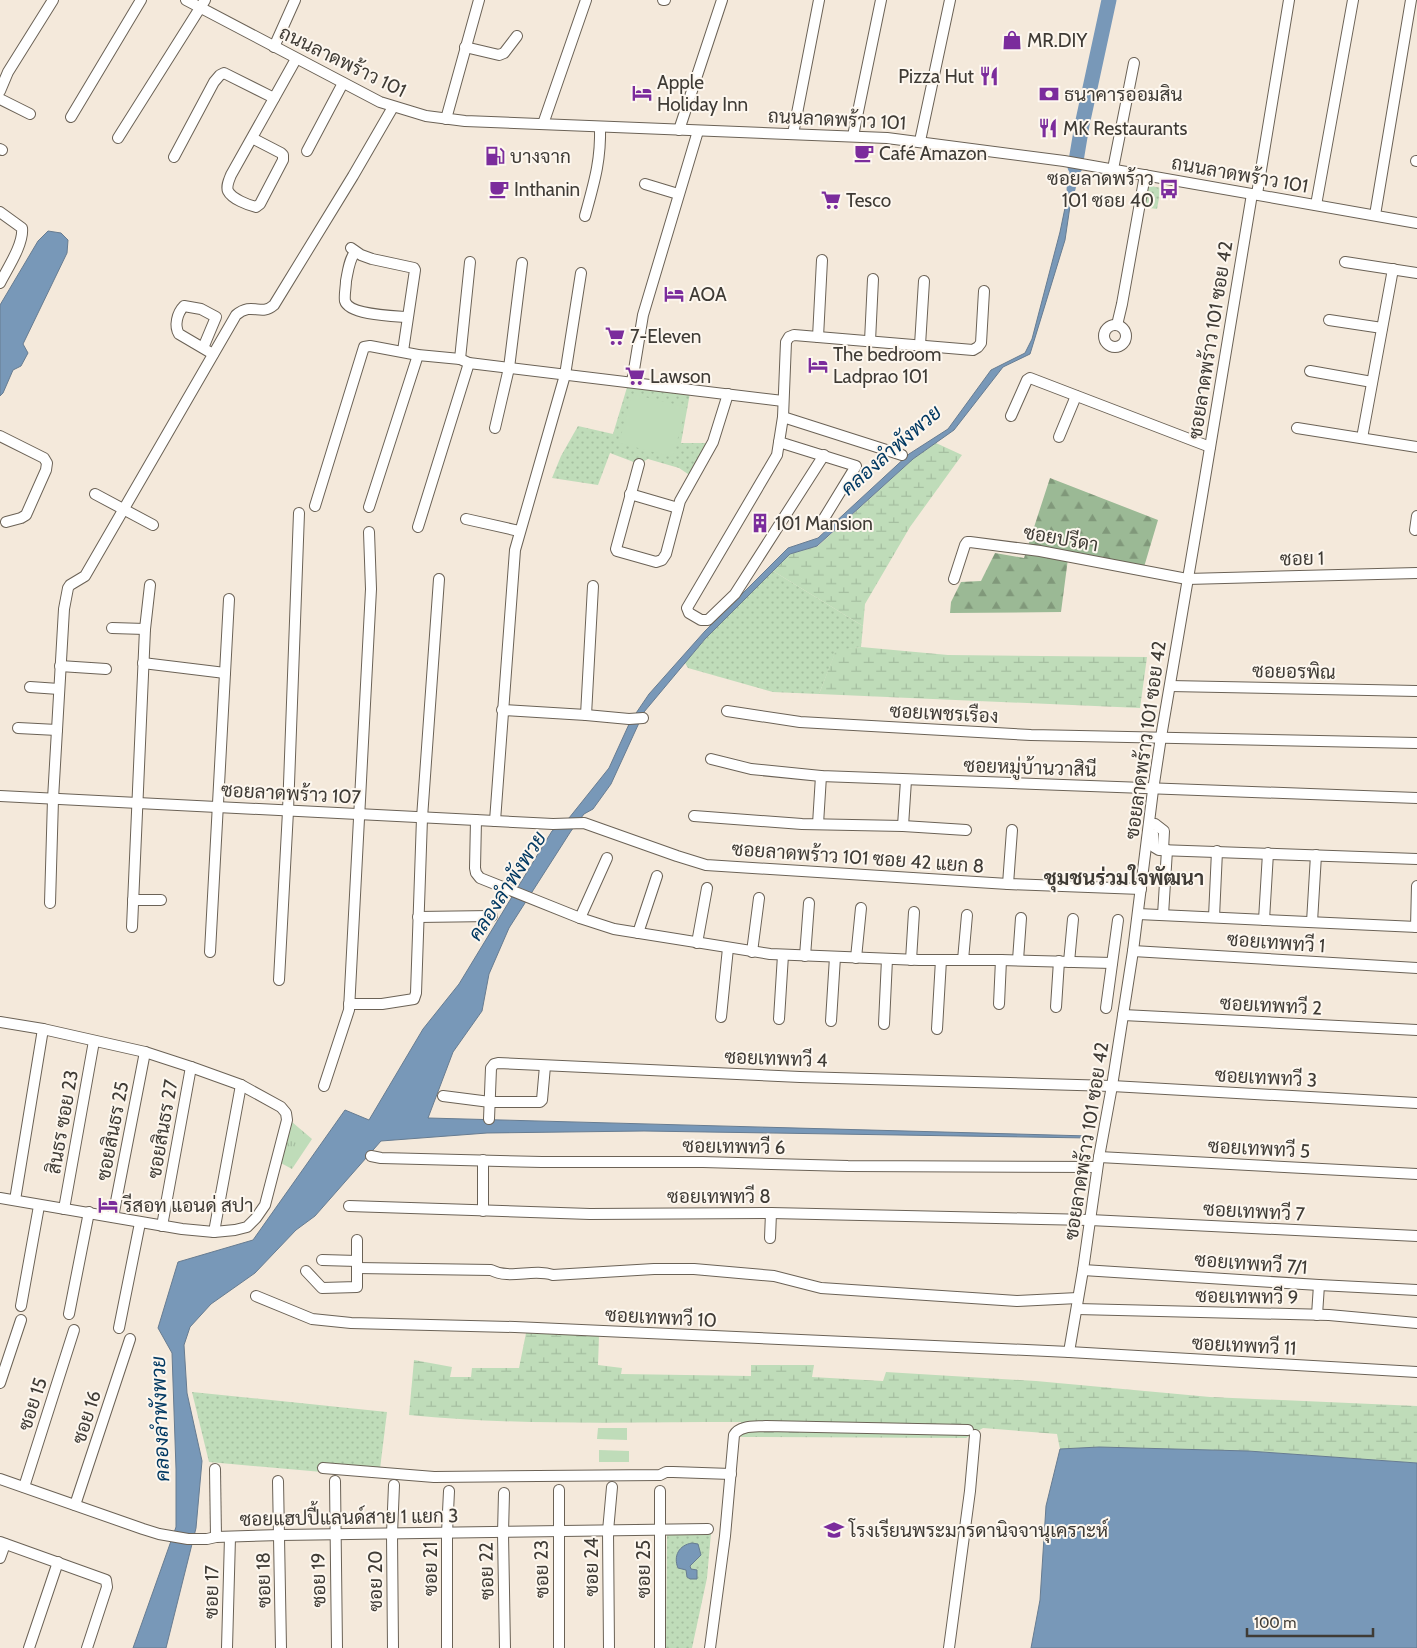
<svg xmlns="http://www.w3.org/2000/svg" width="1417" height="1648" viewBox="0 0 1417 1648" font-family="Cabin,Sarabun,sans-serif">
  <style>
    .grass { fill: url(#grass-dots) }
    .forest { fill: url(#forest-firs) }
    .wetland { fill: url(#wetland-marsh) }
    .park { fill: url(#park-tufts) }
    .pitch { fill: #bfdcb9 }
    .water { fill: #7898b8; stroke: #677c91 }
    .lines { fill: none; stroke-linecap: round; stroke-linejoin: round }
    .canal { stroke: #7898b8; stroke-width: 9 }
    .river { stroke: #7898b8; stroke-width: 15 }
    .minor-casing { stroke: #6b6256; stroke-width: 12 }
    .minor { stroke: #fff; stroke-width: 10 }
    .labels { text-anchor: middle; stroke-width: 4; stroke-linejoin: round; paint-order: stroke }
    .poi-label { font-size: 19px; fill: #3f3b35; stroke: #fdf7ef; text-anchor: start }
    .street-label { font-size: 19px; fill: #3f3b35; stroke: #fdf7ef }
    .water-label { font-size: 20px; font-style: italic; fill: #023962; stroke: #fdf7ef }
    .neighbourhood-label { font-size: 20px; font-weight: bold; fill: #3f3b35; stroke: #fdf7ef }
  </style>
  <defs>
    <pattern id="grass-dots" width="8" height="8" patternUnits="userSpaceOnUse" patternTransform="scale(1.25)"><rect width="8" height="8" fill="#bfdcb9"/><path d="M2 2h.1M6 6h.1" fill="none" stroke="#a5bea0" stroke-width="1.8" stroke-linecap="round"/></pattern>
    <pattern id="forest-firs" width="22" height="20" patternUnits="userSpaceOnUse" patternTransform="scale(1.25)"><rect width="22" height="20" fill="#9bb995"/><path d="M5 1l3.5 6h-7zM16 11l3.5 6h-7z" fill="#80987a"/></pattern>
    <pattern id="wetland-marsh" width="20" height="14" patternUnits="userSpaceOnUse" patternTransform="scale(1.25)"><rect width="20" height="14" fill="#bfdcb9"/><path d="M1 5h8M5 5V1M11 12h8M15 12V8" fill="none" stroke="#a5bea0"/></pattern>
    <pattern id="park-tufts" width="24" height="20" patternUnits="userSpaceOnUse" patternTransform="scale(1.25)"><rect width="24" height="20" fill="#bfdcb9"/><path d="M3 7l-1-3M5 7V3M7 7l1-3M15 17l-1-3M17 17v-4M19 17l1-3" fill="none" stroke="#a5bea0"/></pattern>
  </defs>
  <rect width="100%" height="100%" fill="#f4e9db"/>
  <g class="grass">
    <path d="M1146,185L1161,188L1157,209L1142,207Z"/>
    <path d="M628,384L690,393L681,443H706L691,476L679,468L648,459L639,464L610,453L598,485L552,478L561,456L578,426L613,434Z"/>
    <path d="M773,571L863,626L861,647L836,651L819,694L773,692L688,668L685,663L705,639Z"/>
    <path d="M192,1392L387,1412L379,1477L209,1462Z"/>
    <path d="M711,1533L707,1578L692,1648H666L667,1534Z"/>
  </g>
  <path class="forest" d="M1050,478L1158,520L1144,567L1069,551L1061,612L950,613L951,602L961,582L981,581L995,553L1024,558Z"/>
  <g class="wetland">
    <path d="M936,443L962,455L910,527L865,604L863,626L773,571L790,554L818,546L913,459Z"/>
    <path d="M861,647L948,655L1147,657L1140,708L819,694L836,650Z"/>
    <path d="M526,1333L599,1336L598,1365L622,1368L621,1374L751,1376V1365H814L812,1377L883,1381L886,1372L1036,1381L1210,1397L1417,1406V1463L1248,1451L1099,1447L1060,1449L1057,1434L983,1428L966,1438L741,1437V1422C630,1422 519,1426 409,1415L414,1360L452,1367L450,1377H471L472,1368H519Z"/>
  </g>
  <path class="park" d="M292,1122L312,1139L292,1169L279,1162Z"/>
  <g class="pitch">
    <path d="M632,394L686,407L673,457L619,443Z"/>
    <path d="M598,1428H627V1440L597,1439Z"/>
    <path d="M599,1450L629,1451V1462H599Z"/>
  </g>
  <g class="water">
    <path d="M1071,179H1074L1065,240L1030,354L1003,367L954,430L913,459L817,546L790,554L705,639L644,712L611,784L593,809L584,814L571,831L509,928L489,974L482,1011L453,1052L428,1118L1089,1136V1138L644,1131L487,1133L381,1141L315,1216L296,1230L255,1273L211,1304L190,1327L184,1345L187,1393L202,1461L196,1528L166,1648H133L176,1527V1469L172,1353L158,1328L178,1262L253,1240L345,1110L369,1120L423,1029L459,984L552,831L569,818L609,768L630,722L649,694L705,631L788,548L818,538L909,454L948,429L991,370L1025,353L1032,339L1060,232Z"/>
    <path d="M48,231L61,233L68,240L67,253L23,344L28,353L21,366L13,370L3,393L0,396V305L38,241Z"/>
    <path d="M1099,1447L1248,1451L1417,1463V1648H1031L1040,1600L1046,1506L1060,1449Z"/>
    <path d="M692,1543L698,1544L701,1555L690,1566L691,1569L697,1570V1579H690L687,1577L686,1570L678,1568C673,1556 679,1545 692,1543Z"/>
  </g>
  <g class="lines">
    <path class="canal" d="M1071,189L1075,167"/>
    <path class="river" d="M1075,167L1082,125L1109,0"/>
    <defs>
      <g id="minor">
        <path d="M186,0L380,102L426,116L465,121L887,138L1064,161L1417,223"/>
        <path d="M663,0H665"/>
        <path d="M274,47L295,0"/>
        <path d="M465,47L499,55L504,53L517,36"/>
        <path d="M0,91L8,72L53,0"/>
        <path d="M0,99L30,114"/>
        <path d="M71,117L141,0"/>
        <path d="M446,119L479,0"/>
        <path d="M543,124L586,0"/>
        <path d="M679,130L722,0"/>
        <path d="M793,134L819,0"/>
        <path d="M853,136L881,0"/>
        <path d="M118,138L205,0"/>
        <path d="M252,138L281,153L283,155V160L260,204L256,207C248,205 232,199 228,191C226,186 229,180 231,175L296,59"/>
        <path d="M920,141L950,0"/>
        <path d="M0,149L2,150"/>
        <path d="M307,151L343,83"/>
        <path d="M174,157L214,82L220,75L224,73L274,98"/>
        <path d="M1416,161H1417"/>
        <path d="M1113,169L1134,63"/>
        <path d="M645,184L678,194"/>
        <path d="M1257,194L1289,0"/>
        <path d="M1316,205L1353,0"/>
        <path d="M0,212L22,228C24,244 7,269 0,283"/>
        <path d="M1375,215L1411,0"/>
        <path d="M585,216C594,183 601,161 600,127"/>
        <path d="M351,248L361,255L372,259L414,268L415,270L403,351"/>
        <path d="M355,252C349,260 348,271 346,281C346,287 344,295 345,301C349,315 394,316 407,317"/>
        <path d="M1345,262L1417,273"/>
        <path d="M1329,320L1382,328"/>
        <path d="M1117,325L1122,304L1145,175"/>
        <circle cx="1115" cy="336" r="11"/>
        <path d="M818,337L822,260"/>
        <path d="M870,341L873,279"/>
        <path d="M920,345L924,281"/>
        <path d="M203,348L216,317L201,309L184,306C177,313 174,326 179,334L213,354"/>
        <path d="M460,359L470,262"/>
        <path d="M1310,371L1372,382"/>
        <path d="M632,382L643,315L698,131"/>
        <path d="M1011,416L1027,380L1030,378L1210,447"/>
        <path d="M783,417L902,455"/>
        <path d="M495,428L509,368L522,263"/>
        <path d="M1297,428L1417,447"/>
        <path d="M0,436L44,458L47,463L46,470L26,515L21,518L6,522"/>
        <path d="M1059,437L1076,396"/>
        <path d="M1362,438L1393,269"/>
        <path d="M779,442L856,466L823,520"/>
        <path d="M824,455L735,594L708,620H701L689,613L687,608L777,455L783,417L786,342L789,337L794,335L973,350L978,347L981,343L984,291"/>
        <path d="M639,464L616,549L617,551L656,562L662,560L666,554L680,501L713,442L728,394"/>
        <path d="M95,494L153,525"/>
        <path d="M630,494L678,508"/>
        <path d="M315,506L364,347L370,346L418,355L460,359L469,363L783,401"/>
        <path d="M369,507L418,355"/>
        <path d="M466,519L519,531"/>
        <path d="M418,527L469,363"/>
        <path d="M1415,530L1417,516"/>
        <path d="M954,579L965,545L967,542H970L1040,551L1187,579L1417,573"/>
        <path d="M112,628L145,629"/>
        <path d="M143,663L225,673"/>
        <path d="M60,666L106,669"/>
        <path d="M1170,686L1417,691"/>
        <path d="M30,687L59,689"/>
        <path d="M502,710L586,715L629,719L643,718"/>
        <path d="M727,711L800,722L1031,735L1417,743"/>
        <path d="M586,715L593,586"/>
        <path d="M18,728L57,730"/>
        <path d="M711,759L751,769L821,776L1417,798"/>
        <path d="M0,796L553,824L584,823L677,856L706,865L1008,884L1141,889"/>
        <path d="M694,816L802,824L903,826L966,830"/>
        <path d="M476,820L475,868L476,873L480,878L580,918L614,929L770,954L919,960H1001L1112,963"/>
        <path d="M495,821L515,550L565,375L581,273"/>
        <path d="M818,824L821,776"/>
        <path d="M1149,825L1155,824L1164,831L1163,850"/>
        <path d="M903,826L906,780"/>
        <path d="M1149,833L1153,834L1154,847L1159,850L1417,859"/>
        <path d="M1008,884L1012,830"/>
        <path d="M133,900H161"/>
        <path d="M50,903L53,799L64,609L68,588L70,585L85,576L236,315C253,301 260,317 274,305L353,176L393,107"/>
        <path d="M1138,914L1417,927"/>
        <path d="M1163,915L1167,850"/>
        <path d="M418,917L492,916"/>
        <path d="M1214,917L1217,851"/>
        <path d="M580,918L607,858"/>
        <path d="M1264,920L1268,853"/>
        <path d="M1312,922L1316,855"/>
        <path d="M132,927L145,629L150,585"/>
        <path d="M1416,927L1417,886"/>
        <path d="M638,933L657,876"/>
        <path d="M697,943L707,888"/>
        <path d="M1133,951L1417,968"/>
        <path d="M210,952L229,599"/>
        <path d="M752,952L759,898"/>
        <path d="M805,956L809,903"/>
        <path d="M856,958L861,908"/>
        <path d="M911,960L914,912"/>
        <path d="M963,960L967,915"/>
        <path d="M1018,960L1021,918"/>
        <path d="M1069,962L1073,919"/>
        <path d="M279,980L288,811L299,513"/>
        <path d="M349,1004H382L414,999L416,993L422,818L439,579"/>
        <path d="M999,1004L1001,960"/>
        <path d="M1056,1007L1059,961"/>
        <path d="M1106,1008L1118,920"/>
        <path d="M1123,1015L1417,1030"/>
        <path d="M721,1017L728,948"/>
        <path d="M779,1019L783,955"/>
        <path d="M831,1021L835,957"/>
        <path d="M0,1022L43,1029L145,1052L191,1067L241,1085L281,1107L286,1113L287,1120L265,1205L256,1218L247,1227L235,1230L214,1232L182,1229L0,1198"/>
        <path d="M884,1024L887,959"/>
        <path d="M937,1029L941,960"/>
        <path d="M324,1086L349,1010L371,589L369,532"/>
        <path d="M443,1096L490,1102H540L542,1100L545,1066"/>
        <path d="M489,1119L491,1068L494,1064L498,1063L800,1077L1112,1086L1417,1103"/>
        <path d="M371,1156L381,1158L542,1162H703L848,1166L1097,1167"/>
        <path d="M1099,1157L1417,1174"/>
        <path d="M15,1200L43,1029"/>
        <path d="M349,1206L590,1214L771,1213L1090,1220L1417,1236"/>
        <path d="M64,1209L94,1041"/>
        <path d="M483,1211V1160"/>
        <path d="M113,1217L145,1052"/>
        <path d="M162,1226L191,1067"/>
        <path d="M214,1232L241,1085"/>
        <path d="M770,1238L771,1213"/>
        <path d="M322,1260L357,1261"/>
        <path d="M357,1268L491,1270C510,1280 533,1268 553,1275L654,1269H694L774,1276L821,1288L1017,1301L1078,1298"/>
        <path d="M1083,1270L1319,1285L1417,1290"/>
        <path d="M306,1271L322,1288L357,1287V1240"/>
        <path d="M256,1296L312,1319L351,1323L515,1327L1069,1352L1417,1372"/>
        <path d="M21,1306L39,1206"/>
        <path d="M1077,1309L1329,1315L1417,1323"/>
        <path d="M69,1314L89,1212"/>
        <path d="M1317,1315L1319,1285"/>
        <path d="M119,1328L140,1223"/>
        <path d="M1069,1352L1083,1270L1099,1157L1112,1086L1133,951L1153,790L1161,737L1202,496L1252,194"/>
        <path d="M0,1383L21,1320"/>
        <path d="M323,1468L434,1477L660,1475L666,1472H673L731,1474"/>
        <path d="M215,1469L216,1537"/>
        <path d="M0,1479L143,1529L159,1534L188,1539H207L216,1537L280,1535L708,1529"/>
        <path d="M278,1481L281,1648"/>
        <path d="M335,1481L337,1648"/>
        <path d="M24,1487L74,1330"/>
        <path d="M559,1490V1648"/>
        <path d="M660,1491V1648"/>
        <path d="M504,1493L503,1533L505,1648"/>
        <path d="M75,1505L130,1339"/>
        <path d="M0,1542L106,1580L107,1587L87,1648"/>
        <path d="M0,1558L5,1544"/>
        <path d="M29,1648L58,1562"/>
        <path d="M227,1648L230,1537"/>
        <path d="M393,1648L392,1534L394,1485"/>
        <path d="M447,1648V1533L449,1491"/>
        <path d="M609,1648L608,1531L612,1487"/>
        <path d="M710,1648L725,1536L734,1435C740,1425 755,1427 766,1426L968,1430"/>
        <path d="M949,1648L970,1491L975,1435"/>
      </g>
    </defs>
    <use href="#minor" class="minor-casing"/>
    <use href="#minor" class="minor"/>
  </g>
  <defs>
    <symbol id="shop-bare" viewBox="-9 -9 18 18"><path d="M-5-2.5h2.3a2.7 3.5 0 0 1 5.4 0H5L5.5 6h-11ZM-1.5-2.5h3a1.5 2.3 0 0 0-3 0Z" fill="#7b2c9c" stroke="#fdf7ef" stroke-width="2.5" paint-order="stroke"/></symbol>
    <symbol id="restaurant-bare" viewBox="-9 -9 18 18"><path d="M-5-6h1v4h1v-4h1v4h1v-4h1v5L-1.5 .5V6h-2V.5L-5-1ZM5-6V6H3V1.5H1.5Q1.5-4 5-6Z" fill="#7b2c9c" stroke="#fdf7ef" stroke-width="2.5" paint-order="stroke"/></symbol>
    <symbol id="hotel-bare" viewBox="-9 -9 18 18"><path d="M-6-4.5h1.5V1H6V5H4.5V3h-9V5H-6ZM-4 0a1.8 1.8 0 1 1 3.6 0ZM.5 0V-2.5h3Q6-2.5 6 0Z" fill="#7b2c9c" stroke="#fdf7ef" stroke-width="2.5" paint-order="stroke"/></symbol>
    <symbol id="bank-bare" viewBox="-9 -9 18 18"><path d="M-6-4H6V4H-6ZM0-2.3a2.3 2.3 0 1 0 0 4.6a2.3 2.3 0 1 0 0-4.6Z" fill="#7b2c9c" stroke="#fdf7ef" stroke-width="2.5" paint-order="stroke"/></symbol>
    <symbol id="cafe-bare" viewBox="-9 -9 18 18"><path d="M-5.5-4.5H6V0H3Q3 3.5 0 3.5H-2.5Q-5.5 3.5-5.5 0ZM3-3.2v2h1.7v-2ZM-6 4.5H4V6H-6Z" fill="#7b2c9c" stroke="#fdf7ef" stroke-width="2.5" paint-order="stroke"/></symbol>
    <symbol id="fuel-bare" viewBox="-9 -9 18 18"><path d="M-5.5-6h7V0h2V4h1.3V-2.5L3-4.5l.8-.8L6-3V5H2.5V1h-1V6h-7ZM-4.2-4.7v3.2H.2V-4.7Z" fill="#7b2c9c" stroke="#fdf7ef" stroke-width="2.5" paint-order="stroke"/></symbol>
    <symbol id="bus-bare" viewBox="-9 -9 18 18"><path d="M-5-6H5V4H4V6H2V4H-2V6H-4V4H-5ZM-3.5-4V0h7V-4ZM-3.5 1.2v1.5H-2V1.2ZM2 1.2v1.5H3.5V1.2Z" fill="#7b2c9c" stroke="#fdf7ef" stroke-width="2.5" paint-order="stroke"/></symbol>
    <symbol id="supermarket-bare" viewBox="-9 -9 18 18"><path d="M-6-5.5h2.5l.6 2H6L4.5 2H-2.5L-4.4-4H-6ZM-1.5 3.2a1.3 1.3 0 1 0 .1 0ZM3 3.2a1.3 1.3 0 1 0 .1 0Z" fill="#7b2c9c" stroke="#fdf7ef" stroke-width="2.5" paint-order="stroke"/></symbol>
    <symbol id="building-bare" viewBox="-9 -9 18 18"><path d="M-4-6H4V6H1V3H-1V6H-4ZM-2.5-4.3h1.7v1.8h-1.7ZM.8-4.3h1.7v1.8H.8ZM-2.5-1h1.7V.8h-1.7ZM.8-1h1.7V.8H.8Z" fill="#7b2c9c" stroke="#fdf7ef" stroke-width="2.5" paint-order="stroke"/></symbol>
    <symbol id="school-bare" viewBox="-9 -9 18 18"><path d="M0-5L7-2L0 1L-7-2ZM-4 1L0 2.5L4 1V4Q0 6-4 4Z" fill="#7b2c9c" stroke="#fdf7ef" stroke-width="2.5" paint-order="stroke"/></symbol>
  </defs>
  <g fill-rule="evenodd">
    <use href="#shop-bare" x="998" y="26" width="28" height="28"/>
    <use href="#restaurant-bare" x="975" y="62" width="28" height="28"/>
    <use href="#hotel-bare" x="628" y="79" width="28" height="28"/>
    <use href="#bank-bare" x="1035" y="80" width="28" height="28"/>
    <use href="#restaurant-bare" x="1034" y="114" width="28" height="28"/>
    <use href="#cafe-bare" x="850" y="139" width="28" height="28"/>
    <use href="#fuel-bare" x="481" y="142" width="28" height="28"/>
    <use href="#cafe-bare" x="485" y="175" width="28" height="28"/>
    <use href="#bus-bare" x="1155" y="175" width="28" height="28"/>
    <use href="#supermarket-bare" x="817" y="186" width="28" height="28"/>
    <use href="#hotel-bare" x="660" y="280" width="28" height="28"/>
    <use href="#supermarket-bare" x="601" y="322" width="28" height="28"/>
    <use href="#hotel-bare" x="804" y="351" width="28" height="28"/>
    <use href="#supermarket-bare" x="621" y="362" width="28" height="28"/>
    <use href="#building-bare" x="746" y="509" width="28" height="28"/>
    <use href="#hotel-bare" x="94" y="1191" width="28" height="28"/>
    <use href="#school-bare" x="820" y="1516" width="28" height="28"/>
  </g>
  <g class="labels">
    <g class="poi-label">
      <text x="1027" y="47">MR.DIY</text>
      <text x="974" y="83" text-anchor="end">Pizza Hut</text>
      <text x="657" y="89">Apple<tspan x="657" dy="22">Holiday Inn</tspan></text>
      <text x="1064" y="101">ธนาคารออมสิน</text>
      <text x="1063" y="135">MK Restaurants</text>
      <text x="879" y="160">Café Amazon</text>
      <text x="510" y="163">บางจาก</text>
      <text x="1154" y="185" text-anchor="end">ซอยลาดพร้าว<tspan x="1154" dy="22">101 ซอย 40</tspan></text>
      <text x="514" y="196">Inthanin</text>
      <text x="846" y="207">Tesco</text>
      <text x="689" y="301">AOA</text>
      <text x="630" y="343">7-Eleven</text>
      <text x="833" y="361">The bedroom<tspan x="833" dy="22">Ladprao 101</tspan></text>
      <text x="650" y="383">Lawson</text>
      <text x="775" y="530">101 Mansion</text>
      <text x="123" y="1212">รีสอท แอนด่ สปา</text>
      <text x="849" y="1537">โรงเรียนพระมารดานิจจานุเคราะห์</text>
    </g>
    <g class="street-label">
      <text transform="translate(343 61) rotate(26)" y="7">ถนนลาดพร้าว 101</text>
      <text transform="translate(837 119) rotate(3)" y="7">ถนนลาดพร้าว 101</text>
      <text transform="translate(1240 174) rotate(10)" y="7">ถนนลาดพร้าว 101</text>
      <text transform="translate(1210 340) rotate(-81)" y="7">ซอยลาดพร้าว 101 ซอย 42</text>
      <text transform="translate(1061 538) rotate(10)" y="7">ซอยปรีดา</text>
      <text transform="translate(1302 558) rotate(-1)" y="7">ซอย 1</text>
      <text transform="translate(1294 671) rotate(1)" y="7">ซอยอรพิณ</text>
      <text transform="translate(944 713) rotate(3)" y="7">ซอยเพชรเรือง</text>
      <text transform="translate(1145 740) rotate(-82)" y="7">ซอยลาดพร้าว 101 ซอย 42</text>
      <text transform="translate(1030 767) rotate(2)" y="7">ซอยหมู่บ้านวาสินี</text>
      <text transform="translate(291 793) rotate(3)" y="7">ซอยลาดพร้าว 107</text>
      <text transform="translate(858 857) rotate(4)" y="7">ซอยลาดพร้าว 101 ซอย 42 แยก 8</text>
      <text transform="translate(1276 942) rotate(4)" y="7">ซอยเทพทวี 1</text>
      <text transform="translate(1271 1005) rotate(3)" y="7">ซอยเทพทวี 2</text>
      <text transform="translate(776 1058) rotate(2)" y="7">ซอยเทพทวี 4</text>
      <text transform="translate(1266 1077) rotate(3)" y="7">ซอยเทพทวี 3</text>
      <text transform="translate(62 1122) rotate(-80)" y="7">สินธร ซอย 23</text>
      <text transform="translate(162 1129) rotate(-80)" y="7">ซอยสินธร 27</text>
      <text transform="translate(112 1131) rotate(-79)" y="7">ซอยสินธร 25</text>
      <text transform="translate(1086 1141) rotate(-81)" y="7">ซอยลาดพร้าว 101 ซอย 42</text>
      <text transform="translate(734 1146) rotate(1)" y="7">ซอยเทพทวี 6</text>
      <text transform="translate(1259 1148) rotate(3)" y="7">ซอยเทพทวี 5</text>
      <text x="719" y="1203">ซอยเทพทวี 8</text>
      <text transform="translate(1254 1211) rotate(3)" y="7">ซอยเทพทวี 7</text>
      <text transform="translate(1251 1263) rotate(4)" y="7">ซอยเทพทวี 7/1</text>
      <text transform="translate(1247 1296) rotate(1)" y="7">ซอยเทพทวี 9</text>
      <text transform="translate(661 1317) rotate(3)" y="7">ซอยเทพทวี 10</text>
      <text transform="translate(1244 1345) rotate(3)" y="7">ซอยเทพทวี 11</text>
      <text transform="translate(32 1404) rotate(-72)" y="7">ซอย 15</text>
      <text transform="translate(86 1417) rotate(-72)" y="7">ซอย 16</text>
      <text transform="translate(349 1517) rotate(-1)" y="7">ซอยแฮปปี้แลนด์สาย 1 แยก 3</text>
      <text transform="translate(591 1567) rotate(-90)" y="7">ซอย 24</text>
      <text transform="translate(430 1569) rotate(-90)" y="7">ซอย 21</text>
      <text transform="translate(541 1569) rotate(-91)" y="7">ซอย 23</text>
      <text transform="translate(643 1569) rotate(-90)" y="7">ซอย 25</text>
      <text transform="translate(486 1571) rotate(-91)" y="7">ซอย 22</text>
      <text transform="translate(263 1580) rotate(-91)" y="7">ซอย 18</text>
      <text transform="translate(318 1580) rotate(-91)" y="7">ซอย 19</text>
      <text transform="translate(375 1581) rotate(-90)" y="7">ซอย 20</text>
      <text transform="translate(211 1592) rotate(-89)" y="7">ซอย 17</text>
    </g>
    <g class="water-label">
      <text transform="translate(891 450) rotate(-41)" y="7">คลองลำพังพวย</text>
      <text transform="translate(507 886) rotate(-57)" y="7">คลองลำพังพวย</text>
      <text transform="translate(160 1419) rotate(-92)" y="7">คลองลำพังพวย</text>
    </g>
    <g class="neighbourhood-label">
      <text x="1124" y="885">ชุมชนร่วมใจพัฒนา</text>
    </g>
  </g>
  <path d="M1247 1628v8h126v-8" fill="none" stroke="#3f3b35" stroke-width="2.5"/>
  <text x="1254" y="1628" font-size="15" fill="#3f3b35" stroke="#fdf7ef" stroke-width="4" paint-order="stroke">100 m</text>
</svg>
